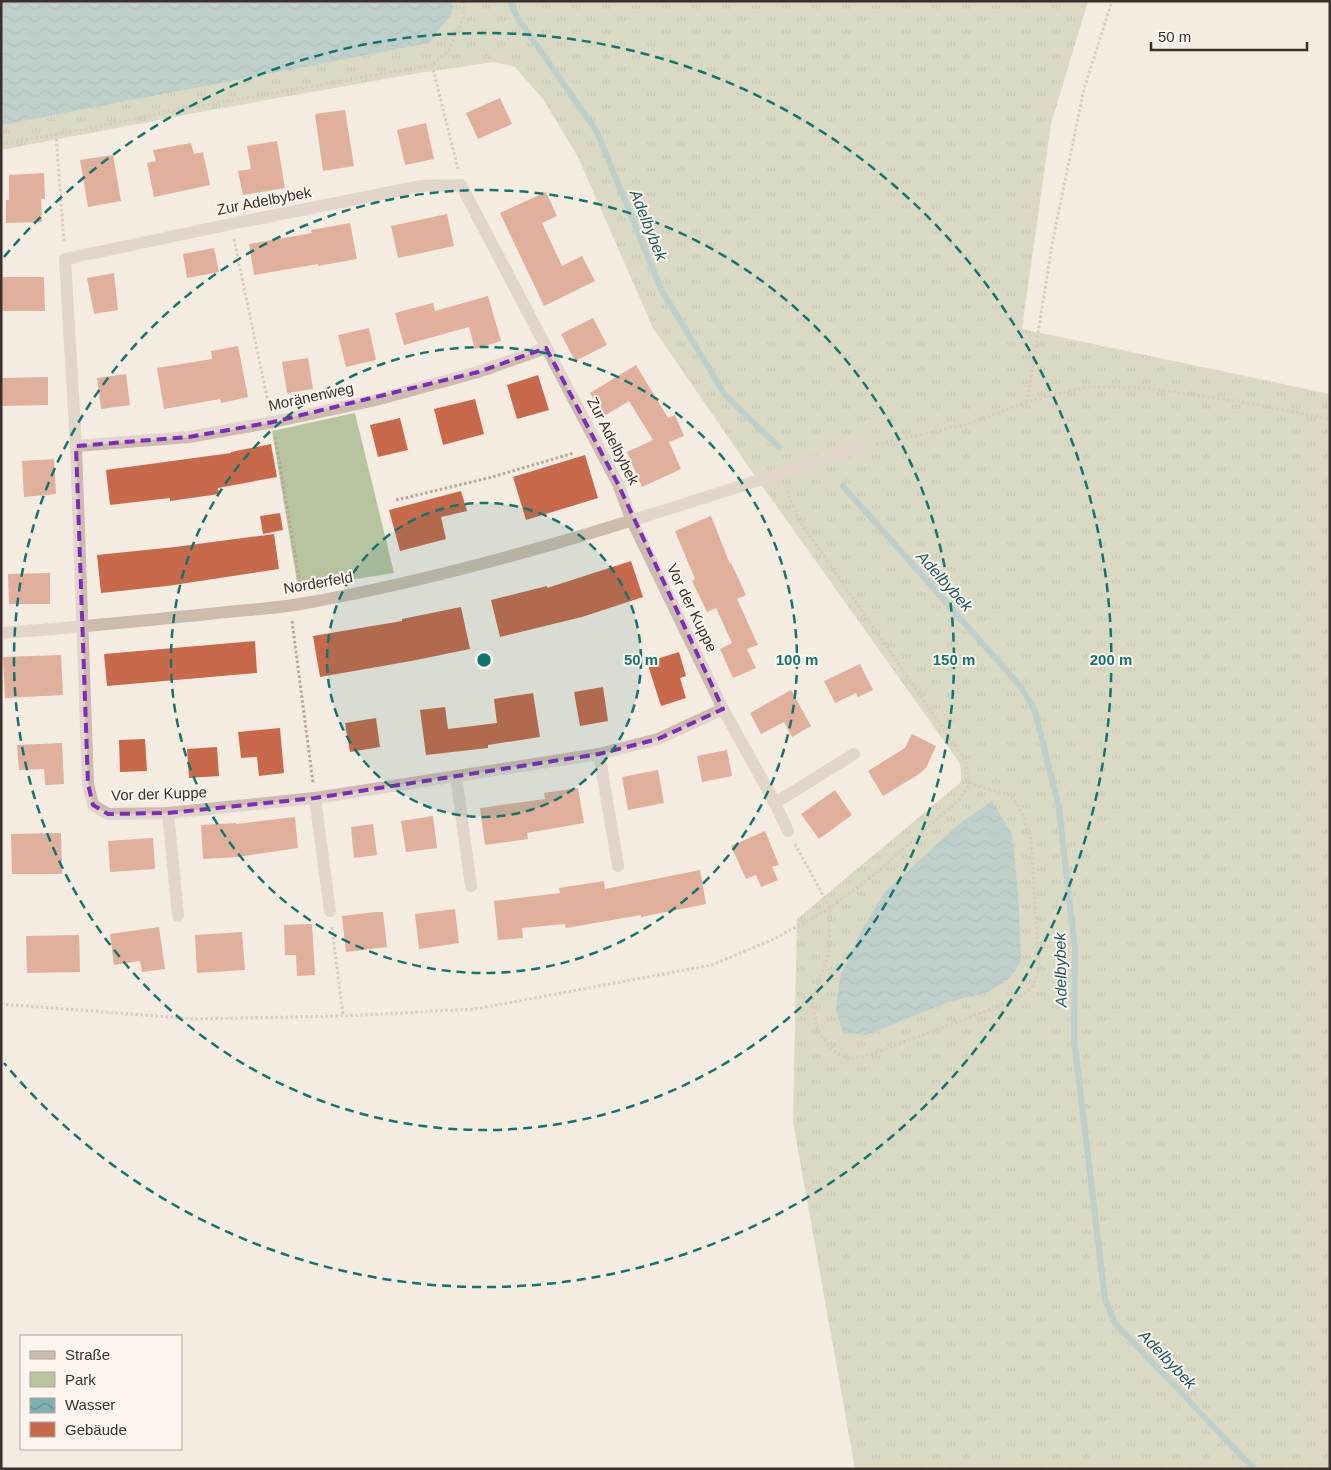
<svg xmlns="http://www.w3.org/2000/svg" width="1331" height="1470" viewBox="0 0 1331 1470" font-family="Helvetica,sans-serif">
  <style>
    .grass { fill: url(#grass-tufts) }
    .park { fill: #b8c4a0 }
    .water { fill: url(#water-waves) }
    .lines { fill: none; stroke-linecap: round; stroke-linejoin: round }
    .stream { stroke: #7fb0b2; stroke-width: 6 }
    .building { fill: #c8694b }
    .path { stroke: #b9a596; stroke-width: 3; stroke-dasharray: 2.5 2.5; stroke-linecap: butt }
    .minor { stroke: #cdbbac; stroke-width: 12 }
    .marked { fill: none; stroke: #7b2cbf; stroke-width: 4; stroke-dasharray: 10 6; stroke-linejoin: round }
    .ring { fill: none; stroke: #0f766e; stroke-width: 2.5; stroke-dasharray: 9 6 }
    .labels { text-anchor: middle; stroke-width: 4; stroke-linejoin: round; paint-order: stroke }
    .street-label { font-size: 15px; fill: #3b302b; stroke: #fbf5ee }
    .water-label { font-size: 16px; font-style: italic; fill: #1f5a5e; stroke: #fbf5ee }
    .centre { fill: #0f766e; stroke: #fbf5ee; stroke-width: 2.5 }
    .ring-label { font-size: 15px; text-anchor: middle; font-weight: bold; fill: #0f766e; stroke: #fbf5ee; stroke-width: 4; stroke-linejoin: round; paint-order: stroke }
  </style>
  <defs>
    <pattern id="grass-tufts" width="24" height="20" patternUnits="userSpaceOnUse" patternTransform="scale(1.25)"><rect width="24" height="20" fill="#b8c4a0"/><path d="M3 7l-1-3M5 7V3M7 7l1-3M15 17l-1-3M17 17v-4M19 17l1-3" fill="none" stroke="#97a083"/></pattern>
    <pattern id="water-waves" width="16" height="10" patternUnits="userSpaceOnUse" patternTransform="scale(1.25)"><rect width="16" height="10" fill="#7fb0b2"/><path d="M0 5q4-4 8 0t8 0" fill="none" stroke="#699091"/></pattern>
  </defs>
  <rect width="100%" height="100%" fill="#f4ebe1"/>
  <path class="grass" d="M1,1H1088L1051,124L1022,329L1330,394V1469H855L793,1122L797,919L961,782V770L959,762L748,466L653,328L578,157L543,99L515,67L494,62L419,73L211,110L1,150Z"/>
  <path class="park" d="M355,413L394,573L298,588L272,431Z"/>
  <g class="water">
    <path d="M1,1H452V13L429,43L1,125Z"/>
    <path d="M992,801L1012,834L1018,892L1021,962L1008,980L988,992L945,1003L867,1035L843,1032L836,1010L840,977L860,933L886,891L959,824Z"/>
  </g>
  <g class="lines">
    <g class="stream">
      <path d="M510,1L517,17L597,132L661,289L725,395L779,447"/>
      <path d="M843,486L1021,687L1035,711L1059,808L1075,949L1074,1039L1105,1299L1115,1323L1254,1469"/>
    </g>
  </g>
  <g class="building">
    <path d="M500,98L512,124L478,139L466,113Z"/>
    <path d="M345,110L354,166L323,171L315,114Z"/>
    <path d="M426,123L434,159L405,165L397,130Z"/>
    <path d="M277,141L285,188L243,195L238,171L251,169L247,146Z"/>
    <path d="M191,143L194,154L203,152L210,185L154,197L147,163L156,161L153,150Z"/>
    <path d="M113,155L121,201L88,207L80,160Z"/>
    <path d="M44,173L45,199H41L42,222L6,223V200H9V175Z"/>
    <path d="M546,192L557,216L542,223L562,266L582,256L595,281L544,306L500,213Z"/>
    <path d="M447,214L454,246L398,258L391,226Z"/>
    <path d="M350,223L357,259L318,266V264L254,275L249,244L312,233L311,230Z"/>
    <path d="M214,248L219,272L187,278L183,254Z"/>
    <path d="M114,273L118,310L94,314L87,278Z"/>
    <path d="M1,277H44L45,311H1Z"/>
    <path d="M488,296L501,341L475,349L469,327L404,345L395,313L433,303L435,311Z"/>
    <path d="M593,318L607,345L575,361L561,334Z"/>
    <path d="M369,328L376,360L346,367L338,335Z"/>
    <path d="M238,346L248,397L221,403L220,399L164,409L157,368L212,359L211,351Z"/>
    <path d="M308,358L313,389L287,393L282,362Z"/>
    <path d="M636,365L668,418L675,415L684,436L669,442L681,469L642,487L627,452L653,440L629,401L604,416L590,393Z"/>
    <path d="M126,374L130,405L101,409L97,378Z"/>
    <path d="M538,375L549,410L517,419L507,385Z"/>
    <path d="M48,377V405L1,406V378Z"/>
    <path d="M475,399L484,434L443,445L434,409Z"/>
    <path d="M400,418L408,450L378,457L370,425Z"/>
    <path d="M271,444L277,477L218,488L219,494L170,501V498L110,505L106,470L231,453V452Z"/>
    <path d="M585,455L598,498L526,520L513,477Z"/>
    <path d="M54,459L56,494L24,497L22,461Z"/>
    <path d="M461,491L467,511L441,517L446,539L400,551L389,510Z"/>
    <path d="M280,513L283,530L263,534L260,516Z"/>
    <path d="M711,516L730,564L731,563L746,595L737,599L758,645L747,649L756,668L733,678L720,649L732,643L716,608L707,612L692,581L695,579L675,531Z"/>
    <path d="M274,534L279,569L167,586L101,593L97,555L175,547Z"/>
    <path d="M631,561L643,597L582,617L500,637L491,600L547,586V588Z"/>
    <path d="M50,573V604H9L8,574Z"/>
    <path d="M461,607L470,649L411,661L320,677L313,636L402,621V619Z"/>
    <path d="M255,641L257,673L107,686L104,654Z"/>
    <path d="M679,652L686,676L680,678L686,698L661,706L647,662Z"/>
    <path d="M61,655L63,695L5,698L3,657Z"/>
    <path d="M860,664L873,690L858,697L856,693L835,703L824,681Z"/>
    <path d="M603,687L608,721L580,726L574,692Z"/>
    <path d="M791,690L811,726L792,737L784,722L761,734L750,713Z"/>
    <path d="M533,693L540,737L488,745V748L426,755L420,710L445,707L448,729L497,723L494,699Z"/>
    <path d="M376,718L380,747L350,752L345,723Z"/>
    <path d="M280,728L284,773L259,776L257,757L241,758L238,732Z"/>
    <path d="M912,734L936,746L926,768L916,776L883,796L868,771L905,748Z"/>
    <path d="M145,739L147,771L120,772L119,740Z"/>
    <path d="M62,743L64,784L45,785L44,769L19,770L17,745Z"/>
    <path d="M217,747L219,776L189,778L187,749Z"/>
    <path d="M727,750L732,776L702,782L697,756Z"/>
    <path d="M658,770L664,803L628,810L622,777Z"/>
    <path d="M578,788L584,823L527,833L528,839L485,845L480,808L545,799L544,793Z"/>
    <path d="M835,790L852,815L819,839L801,814Z"/>
    <path d="M433,816L437,848L406,852L401,821Z"/>
    <path d="M295,817L298,848L238,857L203,859L201,825L236,823V824Z"/>
    <path d="M373,824L377,855L354,858L351,827Z"/>
    <path d="M765,831L779,865L772,867L778,880L761,887L756,875L746,879L731,846Z"/>
    <path d="M61,833L62,874H12L11,834Z"/>
    <path d="M153,838L155,869L110,872L108,841Z"/>
    <path d="M700,870L706,904L641,917V915L566,928L565,924L522,928L523,938L498,940L494,901L560,893L559,888L604,881L605,889Z"/>
    <path d="M455,909L459,943L419,949L415,914Z"/>
    <path d="M376,912H383L387,947L346,952L342,916Z"/>
    <path d="M312,924L315,975L297,976L296,955H285L284,925Z"/>
    <path d="M159,927L165,969L142,972L140,961L114,965L110,934Z"/>
    <path d="M242,932L245,970L197,973L195,935Z"/>
    <path d="M79,935L80,972L27,973L26,936Z"/>
  </g>
  <g class="lines">
    <g class="path">
      <path d="M432,65L458,169"/>
      <path d="M56,134L64,243"/>
      <path d="M1,144L82,130L160,113L432,65L449,50L464,16L463,1"/>
      <path d="M234,239L269,407"/>
      <path d="M1027,402L1053,239L1084,89L1112,1"/>
      <path d="M275,437L301,589"/>
      <path d="M876,444L968,424L1027,402L1085,387L1145,388L1237,401L1330,419"/>
      <path d="M396,500L492,477L574,453"/>
      <path d="M292,621L313,783"/>
      <path d="M795,844L830,908L829,953L812,1000L818,1032L833,1050L846,1059L869,1055L1016,1000L1033,986L1039,969L1031,839L1023,815L1011,795L970,784"/>
      <path d="M332,927L343,1016"/>
      <path d="M1,1004L195,1019L343,1016L475,1009L712,965L776,938L830,908L874,875L959,800L970,784L965,760L799,520L786,489"/>
    </g>
    <g class="minor">
      <path d="M76,446L189,437L273,422L376,400L478,372L546,348"/>
      <path d="M1,633C71,628 140,621 209,614C241,610 274,609 306,603C496,569 678,506 861,447"/>
      <path d="M723,709L658,739L599,754L315,798L168,813L108,814L93,805L88,784L76,446L65,259L231,224L421,186L461,185L618,484L632,521L723,709L775,803L788,831"/>
      <path d="M599,754L618,866"/>
      <path d="M456,776L471,886"/>
      <path d="M315,798L330,911"/>
      <path d="M775,803L854,754"/>
      <path d="M168,813L178,916"/>
    </g>
  </g>
  <path d="M0 0H1331V1470H0ZM546,348L618,484L723,709L658,739L599,754L315,798L168,813L108,814L93,805L88,784L76,446L189,437L273,422L478,372Z" fill="#f4ebe1" fill-opacity=".55" fill-rule="evenodd"/>
  <path class="marked" d="M546,348L618,484L723,709L658,739L599,754L315,798L168,813L108,814L93,805L88,784L76,446L189,437L273,422L478,372Z"/>
  <circle cx="484" cy="660" r="157" fill="#0f766e" fill-opacity=".12"/>
  <g class="ring">
    <circle cx="484" cy="660" r="157"/>
    <circle cx="484" cy="660" r="313"/>
    <circle cx="484" cy="660" r="470"/>
    <path d="M4 257A627 627 0 1 1 4 1063"/>
  </g>
  <g class="labels">
    <g class="street-label">
      <text transform="translate(264 201) rotate(-11)" y="5">Zur Adelbybek</text>
      <text transform="translate(311 397) rotate(-12)" y="5">Moränenweg</text>
      <text transform="translate(613 441) rotate(63)" y="5">Zur Adelbybek</text>
      <text transform="translate(318 583) rotate(-10)" y="5">Norderfeld</text>
      <text transform="translate(692 608) rotate(64)" y="5">Vor der Kuppe</text>
      <text transform="translate(159 794) rotate(-2)" y="5">Vor der Kuppe</text>
    </g>
    <g class="water-label">
      <text transform="translate(649 225) rotate(68)" y="6">Adelbybek</text>
      <text transform="translate(945 581) rotate(48)" y="6">Adelbybek</text>
      <text transform="translate(1060 970) rotate(-91)" y="6">Adelbybek</text>
      <text transform="translate(1168 1359) rotate(46)" y="6">Adelbybek</text>
    </g>
  </g>
  <circle cx="484" cy="660" r="8" class="centre"/>
  <g class="ring-label">
    <text x="641" y="665">50 m</text>
    <text x="797" y="665">100 m</text>
    <text x="954" y="665">150 m</text>
    <text x="1111" y="665">200 m</text>
  </g>
  <rect width="1331" height="1470" fill="none" stroke="#3b302b" stroke-width="5"/>
  <rect x="20" y="1335" width="162" height="115" fill="#fbf5ee" stroke="#aea6a0"/>
  <rect x="30" y="1351" width="25" height="8" fill="#cdbbac" stroke="#aea6a0"/>
  <text x="65" y="1360" font-size="15" fill="#3b302b">Straße</text>
  <rect x="30" y="1372" width="25" height="15" fill="#b8c4a0" stroke="#aea6a0"/>
  <text x="65" y="1385" font-size="15" fill="#3b302b">Park</text>
  <rect x="30" y="1398" width="25" height="15" fill="url(#water-waves)" stroke="#aea6a0"/>
  <text x="65" y="1410" font-size="15" fill="#3b302b">Wasser</text>
  <rect x="30" y="1422" width="25" height="15" fill="#c8694b" stroke="#aea6a0"/>
  <text x="65" y="1435" font-size="15" fill="#3b302b">Gebäude</text>
  <path d="M1151 42v8h156v-8" fill="none" stroke="#3b302b" stroke-width="2.5"/>
  <text x="1158" y="42" font-size="15" fill="#3b302b" stroke="#fbf5ee" stroke-width="4" paint-order="stroke">50 m</text>
</svg>
